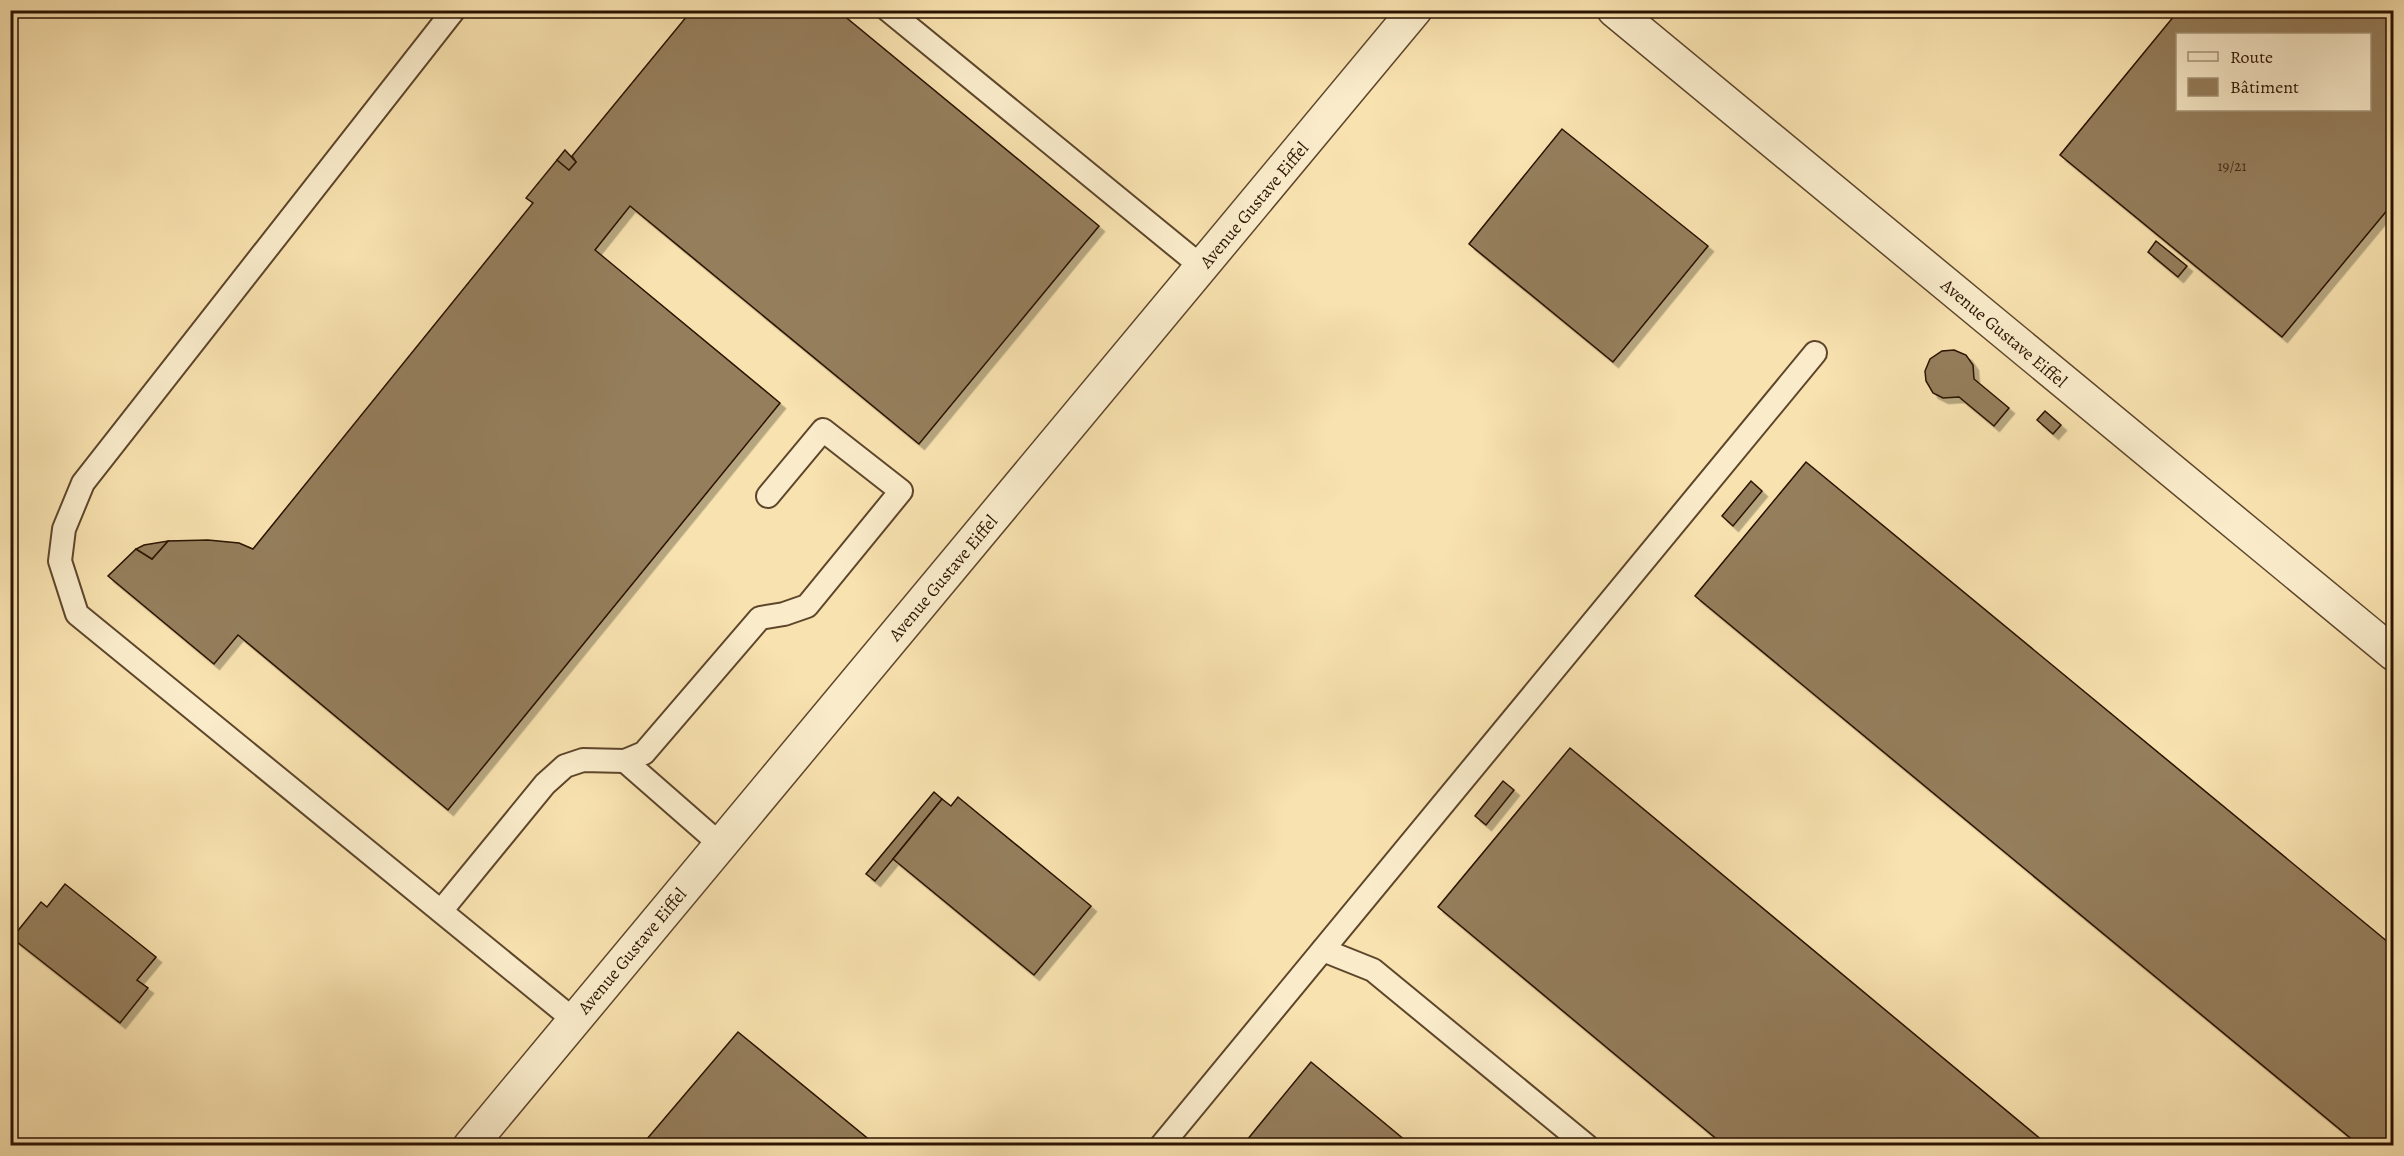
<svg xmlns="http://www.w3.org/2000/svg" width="2404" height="1156" viewBox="0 0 2404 1156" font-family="Alegreya,serif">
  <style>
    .building { fill: #957e5b; stroke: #2a1200; stroke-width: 1.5; fill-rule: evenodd; filter: url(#shadow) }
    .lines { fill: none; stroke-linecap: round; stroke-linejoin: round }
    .service-casing { stroke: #5e462c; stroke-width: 26 }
    .minor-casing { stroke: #5e462c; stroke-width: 36 }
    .service { stroke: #faeccb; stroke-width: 22 }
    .minor { stroke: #faeccb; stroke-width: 33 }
    .labels { text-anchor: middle; stroke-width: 6; stroke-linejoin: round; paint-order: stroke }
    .number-label { font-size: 15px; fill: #452d17 }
    .street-label { font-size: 18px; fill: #2a1200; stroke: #faeccb }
  </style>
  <defs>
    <filter id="shadow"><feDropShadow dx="5.5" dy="5.5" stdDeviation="0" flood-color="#0004"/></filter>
  </defs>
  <rect width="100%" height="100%" fill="#f8e2af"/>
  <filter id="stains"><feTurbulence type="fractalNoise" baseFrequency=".00333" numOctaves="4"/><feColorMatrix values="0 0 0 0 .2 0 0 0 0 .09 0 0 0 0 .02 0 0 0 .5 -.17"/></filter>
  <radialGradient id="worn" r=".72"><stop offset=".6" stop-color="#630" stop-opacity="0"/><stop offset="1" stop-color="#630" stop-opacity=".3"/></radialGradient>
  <g class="building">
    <path d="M692,10H837L1099,226L919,444L630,206L595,250L780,403L448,810L238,635L214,664L108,576L136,549L152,559L168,541L208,540L239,543L253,549L533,203L526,198L557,160L569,170L576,162L572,156Z"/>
    <path d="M2179,10H2394V202L2282,337L2060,155ZM2178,34H2370V110H2178Z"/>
    <path d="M1562,129L1708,246L1613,362L1469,244Z"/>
    <path d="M565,150L576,162L569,170L557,160Z"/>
    <path d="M2156,241L2187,266L2178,277L2148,252Z"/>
    <path d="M1954,350L1966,355L1973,365L1974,379L2009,408L1994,426L1959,397L1943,398L1933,393L1926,381L1925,371L1930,359L1942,351Z"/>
    <path d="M2045,411L2061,425L2053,434L2037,420Z"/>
    <path d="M1806,462L2394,947V1141L2390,1146H2360L1695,596Z"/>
    <path d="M1751,481L1762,491L1733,526L1722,516Z"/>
    <path d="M168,541L152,559L136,549L144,545Z"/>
    <path d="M1570,748L2049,1146H1725L1438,907Z"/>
    <path d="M1503,781L1514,790L1486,825L1475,816Z"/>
    <path d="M934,792L942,799L875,881L866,874Z"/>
    <path d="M958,797L1091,906L1034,975L893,859L942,799L951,806Z"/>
    <path d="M65,884L156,957L137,980L148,988L120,1023L12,938L41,902L47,907Z"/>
    <path d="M738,1032L877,1146H641Z"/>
    <path d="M1311,1062L1412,1146H1242Z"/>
  </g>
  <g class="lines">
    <defs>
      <g id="service">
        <path d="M454,10L83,483L64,529L60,561L77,614L574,1020"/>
        <path d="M888,10L1202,267"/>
        <path d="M625,761L721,845"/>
        <path d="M441,911L545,784L565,766L583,760L625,761L644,753L760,618L784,614L807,606L901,491L823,430L768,496"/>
        <path d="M1323,950L1373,970L1587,1146"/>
        <path d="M1161,1146L1815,353"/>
      </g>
      <g id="minor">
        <path d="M1614,10L2394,654"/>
        <path d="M470,1146L1415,10"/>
      </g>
    </defs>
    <use href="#service" class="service-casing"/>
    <use href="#minor" class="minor-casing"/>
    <use href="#service" class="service"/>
    <use href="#minor" class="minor"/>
  </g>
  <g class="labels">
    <g class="number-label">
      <text x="2232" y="171">19/21</text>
    </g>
    <g class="street-label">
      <text transform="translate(1254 205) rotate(-50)" y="6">Avenue Gustave Eiffel</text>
      <text transform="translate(2004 333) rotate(40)" y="6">Avenue Gustave Eiffel</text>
      <text transform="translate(943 578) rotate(-50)" y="6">Avenue Gustave Eiffel</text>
      <text transform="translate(632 951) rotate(-50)" y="6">Avenue Gustave Eiffel</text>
    </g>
  </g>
  <rect width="2404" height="1156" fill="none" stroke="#f8e2af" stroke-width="36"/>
  <rect x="12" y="12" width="2380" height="1132" fill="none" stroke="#2a1200" stroke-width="3"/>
  <rect x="18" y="18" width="2368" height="1120" fill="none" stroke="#2a1200" stroke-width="1.5"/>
  <rect x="2176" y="33" width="195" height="78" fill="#faeccb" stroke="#a7957a" stroke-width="1.5"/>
  <rect x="2188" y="52" width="30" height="9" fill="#faeccb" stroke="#a7957a" stroke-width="1.5"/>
  <text x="2230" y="63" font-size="18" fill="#2a1200">Route</text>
  <rect x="2188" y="78" width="30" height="18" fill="#957e5b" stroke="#a7957a" stroke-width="1.5"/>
  <text x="2230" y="93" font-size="18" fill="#2a1200">Bâtiment</text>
  <rect width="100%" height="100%" filter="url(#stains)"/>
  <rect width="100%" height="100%" fill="url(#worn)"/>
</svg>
